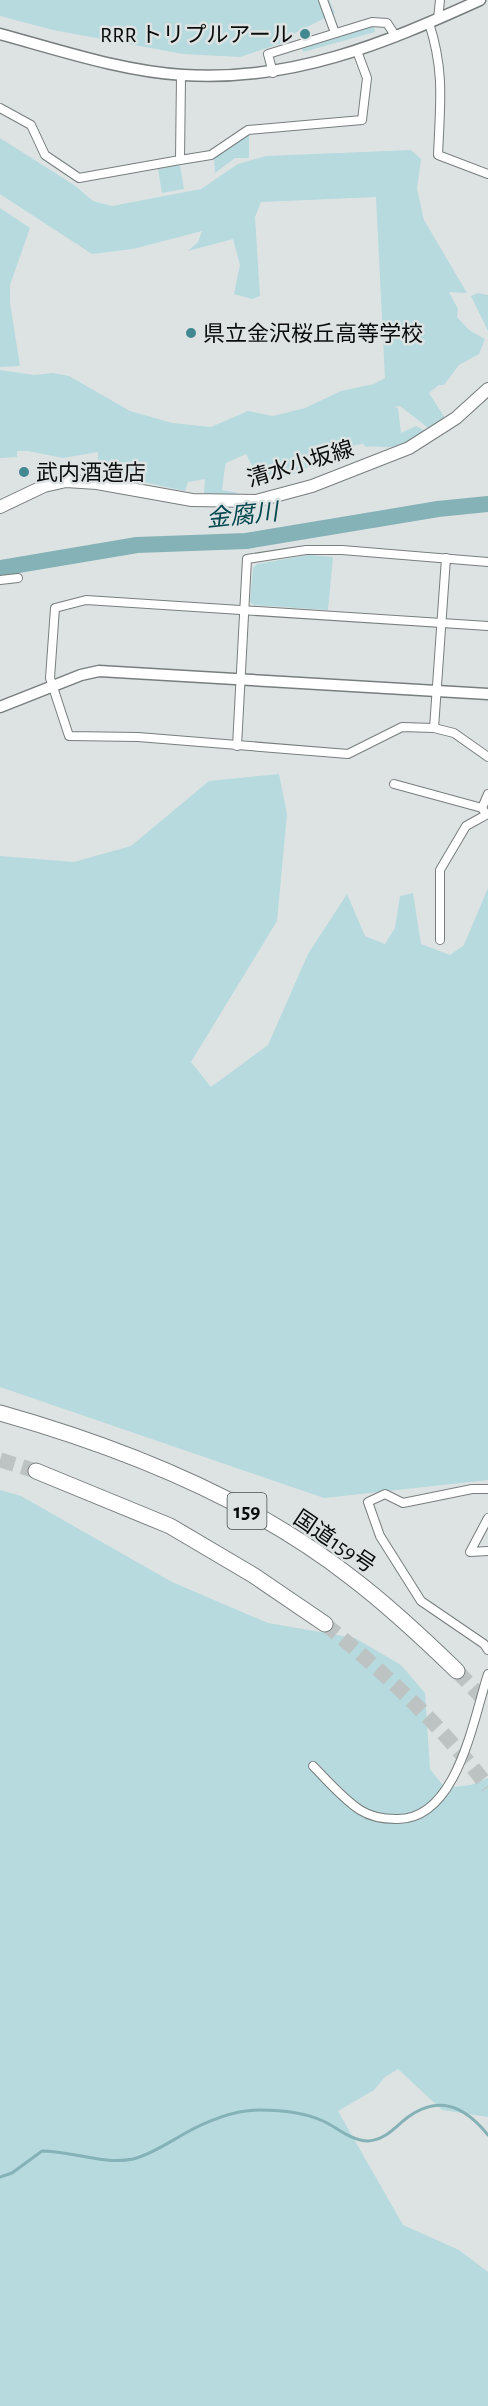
<svg xmlns="http://www.w3.org/2000/svg" width="488" height="2406" viewBox="0 0 488 2406" font-family="'Alegreya Sans','Noto Sans JP',sans-serif">
  <style>
    .green { fill: #b6dade }
    .lines { fill: none; stroke-linecap: round; stroke-linejoin: round }
    .stream { stroke: #85b2b7; stroke-width: 3 }
    .river { stroke: #85b2b7; stroke-width: 16 }
    .trunk-tunnel { stroke: #bdc3c3; stroke-width: 15; stroke-dasharray: 15 8; stroke-linecap: butt }
    .minor-casing { stroke: #787d7d; stroke-width: 10 }
    .tertiary-casing { stroke: #787d7d; stroke-width: 13 }
    .secondary-casing { stroke: #787d7d; stroke-width: 14 }
    .trunk-casing { stroke: #787d7d; stroke-width: 17 }
    .minor { stroke: #fff; stroke-width: 8 }
    .tertiary { stroke: #fff; stroke-width: 10 }
    .secondary { stroke: #fff; stroke-width: 12 }
    .trunk { stroke: #fff; stroke-width: 15 }
    .poi-dot { fill: #418890; stroke: #dde3e3; stroke-width: 2 }
    .labels { text-anchor: middle; stroke-width: 5; stroke-linejoin: round; paint-order: stroke }
    .shield { fill: #dde3e3; stroke: #494c4c; stroke-width: 1.5 }
    .shield-label { font-size: 21px; font-weight: bold; fill: #0a0c0c }
    .poi-label { font-size: 22px; fill: #0a0c0c; stroke: #dde3e3; text-anchor: start }
    .street-label { font-size: 22px; fill: #0a0c0c; stroke: #dde3e3 }
    .water-label { font-size: 24px; font-style: italic; fill: #00474e; stroke: #dde3e3 }
  </style>
  <rect width="100%" height="100%" fill="#dde3e3"/>
  <g class="green">
    <path d="M0,0H329L335,13L285,38V42L240,57L183,54L53,30L0,16Z"/>
    <path d="M367,26L374,27L375,32L303,52L302,48Z"/>
    <path d="M249,133V158H235L215,173L214,158Z"/>
    <path d="M0,138L74,185L93,201L112,206L201,189L238,164L266,156L411,150L421,159L417,189L424,220L467,293L449,292L458,309L457,317L469,330L485,339L479,354L459,365L444,385H439L429,393L445,418L431,430L400,406L393,407L398,408L401,433L416,426L427,432C414,439 400,448 385,447C378,447 373,446 366,447L360,441L362,444L345,447L297,473L261,483L246,454L226,463L225,467L222,490L238,493V495L204,494L205,479L188,482L185,491L129,479L130,469L98,461V452L63,458L28,451H17V457L0,458V370L34,375L53,373L69,376L130,411L172,423L211,427L248,411L273,416L305,408L341,391L374,384L385,378L376,197L261,202L255,217L260,296L252,299L234,294L240,265L233,239L188,251L198,242L202,231L133,249L92,254L0,194Z"/>
    <path d="M180,165L184,189L162,193L158,169Z"/>
    <path d="M0,208L30,228L10,285V303L20,366L0,367Z"/>
    <path d="M478,293L488,295V331L471,296Z"/>
    <path d="M309,555L333,557L328,610L254,605L250,602L253,568L257,564Z"/>
    <path d="M279,774L287,814L277,921L191,1062L211,1087L268,1045L308,954L347,894L365,936L385,944L395,928L400,896L413,893L421,944L450,955L464,945L488,888V1480L324,1498L0,1387V856L74,862L131,846L209,781Z"/>
    <path d="M0,1490L21,1496L172,1582L268,1623L355,1638L401,1665L425,1693L430,1769L445,1788L471,1785L488,1778V2117L442,2110L398,2069L385,2077L374,2090L338,2111L403,2225L459,2250L488,2272V2406H0Z"/>
  </g>
  <g class="lines">
    <path class="stream" d="M0,2177L12,2173L42,2151C72,2151 104,2165 133,2159C150,2155 168,2143 182,2135C205,2122 234,2110 260,2110C282,2110 303,2112 323,2121C337,2127 351,2141 368,2141C383,2140 393,2130 403,2121C436,2094 463,2104 488,2135"/>
    <path class="river" d="M0,568L137,545L246,541L438,509L488,504"/>
    <g class="trunk-tunnel">
      <path d="M0,1460L36,1471"/>
      <path d="M325,1624C385,1673 441,1725 488,1787"/>
      <path d="M457,1671L488,1704"/>
    </g>
    <defs>
      <g id="minor">
        <path d="M323,0L335,33"/>
        <path d="M438,19L440,0"/>
        <path d="M429,23C445,72 440,105 438,155L488,174"/>
        <path d="M273,73L268,54L372,22L387,23L396,37"/>
        <path d="M0,108L31,125L45,155L79,178L180,160L181,75"/>
        <path d="M180,160L211,155L248,130L362,120L367,78L357,51"/>
        <path d="M0,580L18,578"/>
        <path d="M488,626L86,600L55,608L50,678L69,736L138,737L348,754L402,727L434,728L454,733L488,757"/>
        <path d="M434,728L446,558"/>
        <path d="M237,746L247,559L306,550H342L488,562"/>
        <path d="M394,784L482,808"/>
        <path d="M484,811L482,808L488,794"/>
        <path d="M440,940V870L466,826L486,815"/>
        <path d="M488,1489H472L403,1503L385,1494L368,1502L380,1536L421,1601L484,1644L488,1650"/>
        <path d="M488,1518L470,1552L488,1551"/>
        <path d="M313,1766C328,1781 342,1798 360,1810C371,1817 383,1819 396,1819C457,1821 473,1720 488,1674"/>
      </g>
      <g id="tertiary">
        <path d="M0,34C59,50 121,71 183,75C292,82 383,44 480,0"/>
        <path d="M0,707L81,675L99,671L488,694"/>
      </g>
      <path id="secondary" d="M0,507L44,486L66,481L97,483L192,500L256,501L312,486L409,448L456,418L488,389"/>
      <g id="trunk">
        <path d="M0,1413C124,1448 250,1498 352,1578C389,1606 424,1639 457,1671"/>
        <path d="M36,1471L170,1526L253,1575L325,1624"/>
      </g>
    </defs>
    <use href="#minor" class="minor-casing"/>
    <use href="#tertiary" class="tertiary-casing"/>
    <use href="#secondary" class="secondary-casing"/>
    <use href="#trunk" class="trunk-casing"/>
    <use href="#minor" class="minor"/>
    <use href="#tertiary" class="tertiary"/>
    <use href="#secondary" class="secondary"/>
    <use href="#trunk" class="trunk"/>
  </g>
  <g class="poi-dot">
    <circle cx="305" cy="34" r="6"/>
    <circle cx="191" cy="333" r="6"/>
    <circle cx="24" cy="472" r="6"/>
  </g>
  <g class="labels">
    <rect class="shield" x="227.5" y="1493" width="39" height="36" rx="4.5"/>
    <g class="shield-label">
      <text x="247" y="1518">159</text>
    </g>
    <g class="poi-label">
      <text x="293" y="42" text-anchor="end">RRR トリプルアール</text>
      <text x="203" y="341">県立金沢桜丘高等学校</text>
      <text x="36" y="480">武内酒造店</text>
    </g>
    <g class="street-label">
      <text transform="translate(300 463) rotate(-17)" y="8">清水小坂線</text>
      <text transform="translate(335 1541) rotate(34)" y="8">国道159号</text>
    </g>
    <g class="water-label">
      <text transform="translate(242 515) rotate(-6)" y="8">金腐川</text>
    </g>
  </g>
</svg>
